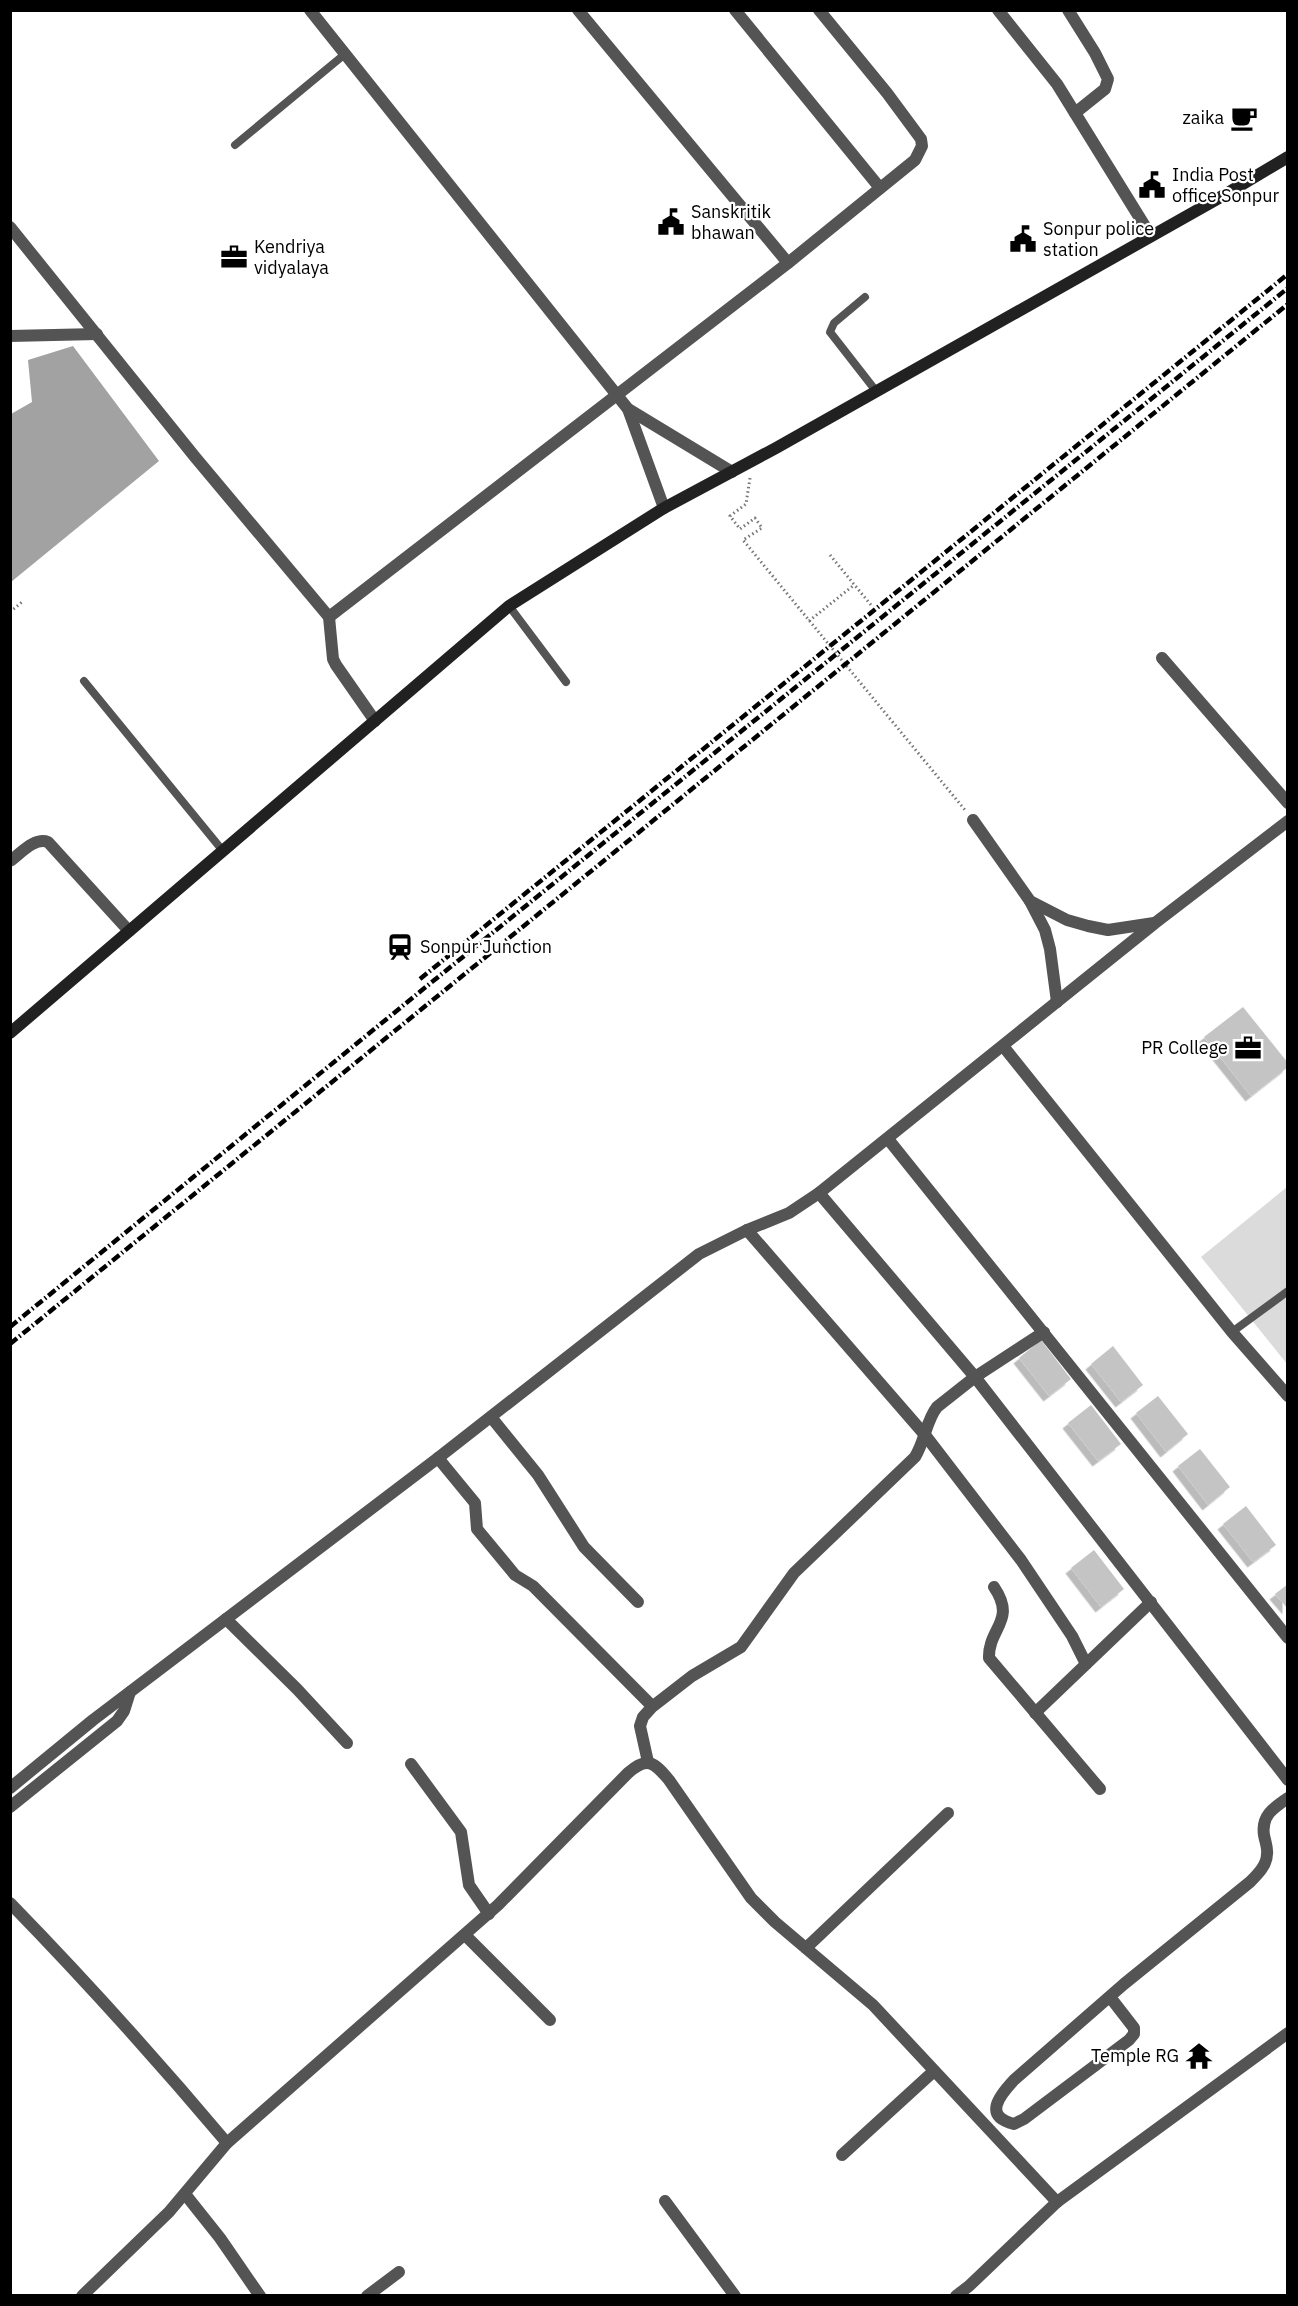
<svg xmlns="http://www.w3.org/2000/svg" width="1298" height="2306" viewBox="0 0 1298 2306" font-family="'IBM Plex Sans',sans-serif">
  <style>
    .green { fill: #dbdbdb }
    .water { fill: #a2a2a2 }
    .building { fill: #c4c4c4; filter: url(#shadow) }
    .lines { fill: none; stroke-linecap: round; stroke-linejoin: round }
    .path { stroke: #767676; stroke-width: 3; stroke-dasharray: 1.5 3; stroke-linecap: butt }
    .lane { stroke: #545454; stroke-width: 8 }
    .street { stroke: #545454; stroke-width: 12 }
    .secondary { stroke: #212121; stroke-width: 12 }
    .rail { stroke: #000; stroke-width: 4.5; stroke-dasharray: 9 3 1.5 3; stroke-linecap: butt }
    .labels { text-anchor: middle; stroke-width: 4.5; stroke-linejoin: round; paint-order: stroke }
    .poi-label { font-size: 18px; fill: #000; stroke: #fff; text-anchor: start }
  </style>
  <defs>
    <filter id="shadow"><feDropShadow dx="-5.5" dy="5.5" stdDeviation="0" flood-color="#0004"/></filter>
  </defs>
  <rect width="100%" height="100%" fill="#fff"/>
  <path class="green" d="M1287,1187V1364L1201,1257Z"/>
  <path class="water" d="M73,346L159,461L11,582V414L32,402L28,360Z"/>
  <g class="building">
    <path d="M1243,1007L1288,1063V1067L1251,1096L1204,1037Z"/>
    <path d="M1041,1340L1071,1379L1049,1396L1019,1358Z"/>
    <path d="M1113,1346L1143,1385L1121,1402L1091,1364Z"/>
    <path d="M1158,1396L1188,1434L1166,1452L1136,1413Z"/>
    <path d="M1091,1405L1121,1444L1098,1461L1068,1423Z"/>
    <path d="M1200,1449L1230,1487L1208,1505L1178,1466Z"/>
    <path d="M1246,1506L1276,1545L1253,1562L1223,1524Z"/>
    <path d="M1094,1550L1124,1589L1101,1607L1071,1568Z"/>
    <path d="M1288,1584V1609L1275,1594Z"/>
  </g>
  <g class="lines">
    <g class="path">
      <path d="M750,478L746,504L730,516L740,529L755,518L762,528L743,540L965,810"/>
      <path d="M830,555L871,605"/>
      <path d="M10,612L22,602"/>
      <path d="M809,621L854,585"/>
    </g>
    <g class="lane">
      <path d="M235,145L345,54"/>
      <path d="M865,297L834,323L830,332L876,391"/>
      <path d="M509,606L566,682"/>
      <path d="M84,681L223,851"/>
      <path d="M1232,1332L1288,1291"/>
    </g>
    <g class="street">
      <path d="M310,10L628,409L664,508"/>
      <path d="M578,10L788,263"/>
      <path d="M735,10L880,188"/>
      <path d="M998,10L1057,84L1151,236"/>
      <path d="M1068,10L1095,53L1108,79L1105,89L1075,113"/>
      <path d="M10,227L195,457L329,617L333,659L336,665L375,721"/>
      <path d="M10,336L97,334"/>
      <path d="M628,409L732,472"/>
      <path d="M329,617L788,263L915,160L922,146L921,139L887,93L819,10"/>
      <path d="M1162,658L1288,803"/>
      <path d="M973,820L1030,901L1067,920L1088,926L1108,930L1154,923"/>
      <path d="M10,861C21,853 35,837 48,842L129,931"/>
      <path d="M1030,901L1045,930L1050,949L1057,1002"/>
      <path d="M1003,1046L1232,1332L1288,1396"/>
      <path d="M888,1139L1288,1638"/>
      <path d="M819,1193L975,1377L1288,1780"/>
      <path d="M747,1230L925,1435L1021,1560L1072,1636L1086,1664"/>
      <path d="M491,1417L538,1475L584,1547L638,1602"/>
      <path d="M438,1458L475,1503L477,1529L515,1575L533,1586L652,1706"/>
      <path d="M994,1587C1017,1621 988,1628 989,1658L1100,1789"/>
      <path d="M226,1619L297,1689L347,1743"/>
      <path d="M1035,1713L1151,1602"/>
      <path d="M648,1762L640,1726L643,1717L652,1707L692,1676L741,1647L794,1573L915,1457C925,1441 926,1421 937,1407L975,1377L1044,1332"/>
      <path d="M411,1764L461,1832L469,1885L489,1914"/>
      <path d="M10,1788L93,1720L438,1458L699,1254L747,1230L789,1213L819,1193L1155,923L1288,821"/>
      <path d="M10,1807L117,1721L124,1711L130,1692"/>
      <path d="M10,1903C86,1981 157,2060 227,2143"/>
      <path d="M465,1935L550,2020"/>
      <path d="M806,1948L948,1813"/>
      <path d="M1110,1997L1134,2028V2034L1129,2040L1024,2119L1014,2124C983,2116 999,2096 1014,2080L1124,1984L1250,1882C1258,1874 1267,1865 1267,1854C1268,1848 1265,1841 1264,1835C1261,1816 1273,1808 1288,1798"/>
      <path d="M842,2155L934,2071"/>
      <path d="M185,2194L220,2238L260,2296"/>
      <path d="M665,2201L735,2296"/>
      <path d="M82,2296L169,2212L227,2143L498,1905L628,1773C647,1756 654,1762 669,1780L751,1898L775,1922L873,2005L1057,2202"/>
      <path d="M367,2296L399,2272"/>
      <path d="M956,2296L969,2286L1057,2202L1288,2033"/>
    </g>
    <path class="secondary" d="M10,1033L509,606L664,508L776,448L1226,194L1288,157"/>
    <g class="rail">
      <path d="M420,979L1288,274"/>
      <path d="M10,1327L427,986L1288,288"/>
      <path d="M10,1344L1288,304"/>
    </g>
  </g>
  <defs>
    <symbol id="cafe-bare" viewBox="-9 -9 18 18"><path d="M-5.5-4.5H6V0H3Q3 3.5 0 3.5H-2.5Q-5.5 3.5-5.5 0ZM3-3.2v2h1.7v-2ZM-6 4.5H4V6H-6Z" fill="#000" stroke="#fff" stroke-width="2.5" paint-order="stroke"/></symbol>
    <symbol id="civic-bare" viewBox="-9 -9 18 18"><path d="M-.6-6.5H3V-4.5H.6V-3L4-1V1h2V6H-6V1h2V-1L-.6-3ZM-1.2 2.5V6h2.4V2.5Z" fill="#000" stroke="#fff" stroke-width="2.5" paint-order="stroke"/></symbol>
    <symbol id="office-bare" viewBox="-9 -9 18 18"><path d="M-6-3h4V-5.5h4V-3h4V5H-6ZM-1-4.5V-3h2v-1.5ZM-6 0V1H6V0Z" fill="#000" stroke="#fff" stroke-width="2.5" paint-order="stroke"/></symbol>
    <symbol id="station-bare" viewBox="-9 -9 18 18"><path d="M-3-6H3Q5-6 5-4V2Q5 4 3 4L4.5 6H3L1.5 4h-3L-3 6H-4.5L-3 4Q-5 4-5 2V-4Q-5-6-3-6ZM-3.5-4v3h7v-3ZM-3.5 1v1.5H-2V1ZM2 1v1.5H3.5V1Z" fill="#000" stroke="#fff" stroke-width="2.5" paint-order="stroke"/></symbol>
    <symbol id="temple-bare" viewBox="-9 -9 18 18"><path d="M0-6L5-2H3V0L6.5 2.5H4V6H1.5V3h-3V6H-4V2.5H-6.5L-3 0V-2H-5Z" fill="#000" stroke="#fff" stroke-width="2.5" paint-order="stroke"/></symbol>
  </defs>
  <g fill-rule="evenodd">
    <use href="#cafe-bare" x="1225" y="99" width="38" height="38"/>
    <use href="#civic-bare" x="1133" y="166" width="38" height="38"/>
    <use href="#civic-bare" x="652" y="203" width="38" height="38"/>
    <use href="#civic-bare" x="1004" y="220" width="38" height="38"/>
    <use href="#office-bare" x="215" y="238" width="38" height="38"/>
    <use href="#station-bare" x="381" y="928" width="38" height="38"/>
    <use href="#office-bare" x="1229" y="1029" width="38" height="38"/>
    <use href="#temple-bare" x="1180" y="2037" width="38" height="38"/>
  </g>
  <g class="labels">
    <g class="poi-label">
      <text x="1224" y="124" text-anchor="end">zaika</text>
      <text x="1172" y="181">India Post<tspan x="1172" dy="21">office Sonpur</tspan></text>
      <text x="691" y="218">Sanskritik<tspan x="691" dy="21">bhawan</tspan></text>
      <text x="1043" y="235">Sonpur police<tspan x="1043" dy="21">station</tspan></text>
      <text x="254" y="253">Kendriya<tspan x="254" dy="21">vidyalaya</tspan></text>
      <text x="420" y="953">Sonpur Junction</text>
      <text x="1228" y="1054" text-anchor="end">PR College</text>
      <text x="1179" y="2062" text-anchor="end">Temple RG</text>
    </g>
  </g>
  <rect width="1298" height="2306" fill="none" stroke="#000000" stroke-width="24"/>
</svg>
